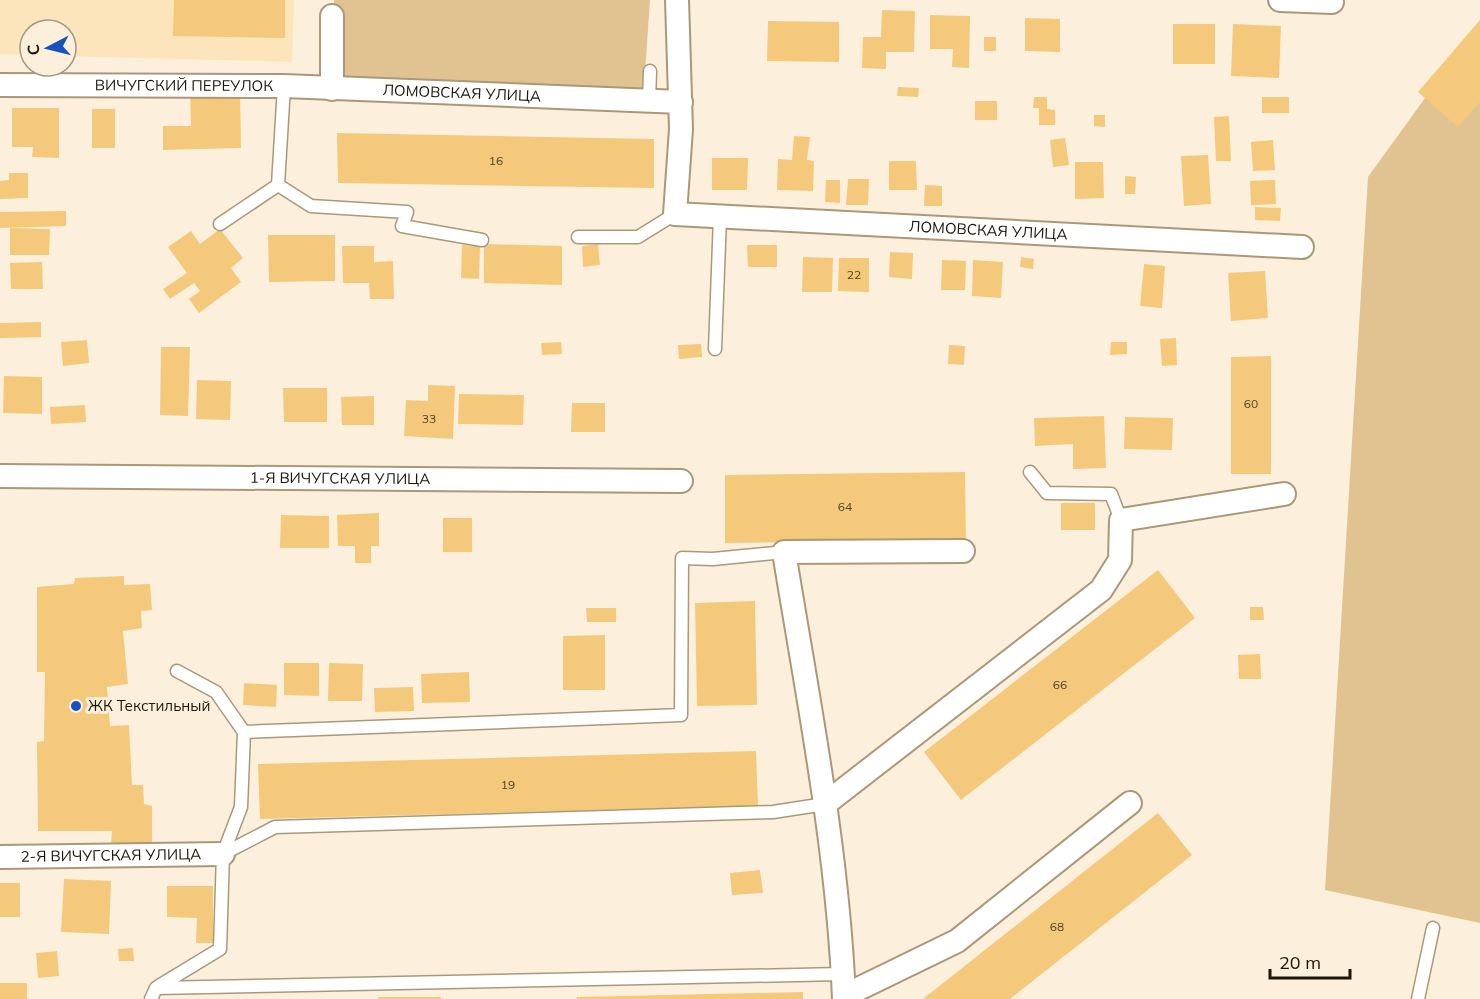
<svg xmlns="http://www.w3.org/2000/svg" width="1480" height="999" viewBox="0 0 1480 999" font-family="Mulish,sans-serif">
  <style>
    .built { fill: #fce4bb }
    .green { fill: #e0c390 }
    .building { fill: #f4c97b }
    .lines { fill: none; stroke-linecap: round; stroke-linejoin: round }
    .service-casing { stroke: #aa9878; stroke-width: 15 }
    .minor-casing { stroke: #aa9878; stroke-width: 26 }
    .service { stroke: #fff; stroke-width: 12 }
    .minor { stroke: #fff; stroke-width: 22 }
    .poi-dot { fill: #1752be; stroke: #fcf0dc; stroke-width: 2 }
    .labels { text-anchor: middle; stroke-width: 6; stroke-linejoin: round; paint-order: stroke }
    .number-label { font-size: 12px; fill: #524226 }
    .street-label { font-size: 15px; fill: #1c1509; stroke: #fcf0dc }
    .poi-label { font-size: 15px; fill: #1c1509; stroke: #fcf0dc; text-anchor: start }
  </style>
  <rect width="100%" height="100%" fill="#fcf0dc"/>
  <path class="built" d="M0,0H294L292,62L66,56V30H30V55L0,54Z"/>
  <g class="green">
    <path d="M334,0H650L643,101L332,89Z"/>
    <path d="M1480,22V923L1325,890L1368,177Z"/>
  </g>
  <g class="building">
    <path d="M174,0H285V38L173,36Z"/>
    <path d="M882,10L915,11L914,52H886V69L862,68L863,37H881Z"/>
    <path d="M930,15L970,16L969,68L952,67L953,49H930Z"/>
    <path d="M1025,18L1060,19V52L1025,51Z"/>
    <path d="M1480,20V102L1458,127L1418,92Z"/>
    <path d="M768,21L839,22V62L767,61Z"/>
    <rect x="1173" y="24" width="42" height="40"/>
    <path d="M1233,24L1281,26L1279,78L1231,76Z"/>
    <rect x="984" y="37" width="12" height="14"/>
    <path d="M898,87L919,88L918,97L897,96Z"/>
    <path d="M190,91H240L241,148L163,150V126H191Z"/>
    <path d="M1034,97H1047V109L1055,110V125H1039V108H1033Z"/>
    <rect x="1262" y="97" width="27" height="16"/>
    <rect x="975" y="101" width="22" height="19"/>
    <path d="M12,108H59V158L32,157L33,147H12Z"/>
    <rect x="92" y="109" width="23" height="39"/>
    <path d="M1094,115H1105V127L1094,126Z"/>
    <path d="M1229,116L1231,161H1216L1214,117Z"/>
    <path d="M337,133L654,139V188L338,183Z"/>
    <path d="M794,136L810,137L807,160L814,161L813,191L777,190L778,159L792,160Z"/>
    <path d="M1065,138L1069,165L1053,167L1050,140Z"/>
    <path d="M1273,140L1275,170L1253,171L1251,142Z"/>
    <path d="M1208,155L1211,204L1184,206L1181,156Z"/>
    <path d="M712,158H748L747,190H712Z"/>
    <path d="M889,161H916L917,190H889Z"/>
    <path d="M1075,162H1103L1104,198L1075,199Z"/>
    <path d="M9,173H28V198L0,199V181L9,180Z"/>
    <path d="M1125,176L1136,177L1135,194H1125Z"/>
    <path d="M848,179H869L868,205H846Z"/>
    <path d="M826,180H840V203L825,202Z"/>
    <path d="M1275,180L1276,204L1251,205L1250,181Z"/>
    <path d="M925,185L942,186V206H924Z"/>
    <path d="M1255,207L1281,208L1280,221L1255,220Z"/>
    <path d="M66,211V226L0,228V212Z"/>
    <path d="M10,228L50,229L49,255H10Z"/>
    <path d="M220,229L243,258L231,268L241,282L199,313L189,299L200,291L194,283L170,299L163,289L187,273L168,247L191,231L200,244Z"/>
    <path d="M268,235H335V281L269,282Z"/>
    <path d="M484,244L562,246V285L484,283Z"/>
    <path d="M598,244L600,265L583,267L582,246Z"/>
    <path d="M462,245L480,246L479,279L461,278Z"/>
    <path d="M747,245H777V267H748Z"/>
    <path d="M342,246H374V262L393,261L394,299H370L369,283H343Z"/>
    <path d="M890,252L913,253L912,279L889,277Z"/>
    <path d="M803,257L833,258L832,292H802Z"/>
    <path d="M1021,257L1034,259L1033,269L1020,267Z"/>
    <path d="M839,258H869V292L838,291Z"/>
    <path d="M942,260L966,261L965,290H941Z"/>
    <path d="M973,260L1003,262L1001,298L972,296Z"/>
    <path d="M42,262L43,289H11L10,263Z"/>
    <path d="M1144,264L1165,266L1162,308L1140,306Z"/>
    <path d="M1265,271L1268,318L1231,321L1228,273Z"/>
    <path d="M41,322V337L0,338V323Z"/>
    <path d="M1176,338L1177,365L1162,366L1160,339Z"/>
    <path d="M87,340L89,363L63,366L61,342Z"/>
    <path d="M561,342L562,354L542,355L541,343Z"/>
    <path d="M1111,342H1127V354L1110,355Z"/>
    <path d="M701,344L702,357L679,359L678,345Z"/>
    <path d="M949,345L965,346L964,365L948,364Z"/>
    <path d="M161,347H190L188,416L160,415Z"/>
    <path d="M1271,356V474H1231V357Z"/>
    <path d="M4,376L42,377V414L3,413Z"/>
    <path d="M197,380L231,381L230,420L196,419Z"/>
    <path d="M428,385L455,386L453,439L404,436L406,400L428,401Z"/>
    <path d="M283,388H327V422H284Z"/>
    <path d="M459,394L524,395L523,425L458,424Z"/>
    <path d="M374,396V425H342L341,397Z"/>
    <path d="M572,403H605V432H571Z"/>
    <path d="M85,405L86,422L51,424L50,407Z"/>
    <path d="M1104,416L1106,468L1073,469V444L1035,446L1034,418Z"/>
    <path d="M1125,417L1173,418L1172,450L1124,449Z"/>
    <path d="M965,472L966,540L725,543V475Z"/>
    <rect x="1061" y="503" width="34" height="27"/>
    <path d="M379,513V546H371V563H355V546H338L337,515Z"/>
    <path d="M281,515L329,516V548H280Z"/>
    <rect x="443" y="518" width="29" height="34"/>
    <path d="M1158,570L1195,618L961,800L924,752Z"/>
    <path d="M124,576V585L150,584L152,610L141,611L142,628L123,631L128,684L107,687L110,726L129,725L132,785H143L144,804L152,806V844L111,845L112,831H38L37,742L44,741L45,672H37V587L74,584L75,578Z"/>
    <path d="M755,601L757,705L697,706L695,603Z"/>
    <path d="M1250,607H1263L1264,620H1250Z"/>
    <path d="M586,608H616V622H587Z"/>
    <path d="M605,635V690H563V636Z"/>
    <path d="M1260,654L1261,679H1239L1238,655Z"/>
    <path d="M284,663H319V696L284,695Z"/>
    <path d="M329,663L363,664L362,701H328Z"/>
    <path d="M469,672L470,702L422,703L421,674Z"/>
    <path d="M244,683L277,685L276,707L243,705Z"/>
    <path d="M413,687L414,711L375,712L374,688Z"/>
    <path d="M756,751L758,806L260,819L258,764Z"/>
    <path d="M1158,813L1192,855L1010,999H923Z"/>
    <path d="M760,870L763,893L732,895L730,873Z"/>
    <path d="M64,879L111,881L109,934L61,932Z"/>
    <rect x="0" y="883" width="20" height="34"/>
    <path d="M167,886H213V943H196L197,918L167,917Z"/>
    <path d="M133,948L134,961H119L118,949Z"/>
    <path d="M57,951L59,976L38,978L36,953Z"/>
    <rect x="0" y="983" width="27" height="16"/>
    <path d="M803,992V999H577V997Z"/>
    <rect x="378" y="997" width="63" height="2"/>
  </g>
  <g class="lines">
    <defs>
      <g id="service">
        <path d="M649,101L650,71"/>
        <path d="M278,185L311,206L407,212L402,226L482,240"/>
        <path d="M220,224L278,185L284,86"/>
        <path d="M578,237H638L675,214"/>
        <path d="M715,349L720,217"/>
        <path d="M1030,472L1047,493L1111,494L1121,520"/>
        <path d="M244,732L681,715L682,558L713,559L784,552"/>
        <path d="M223,854L275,827L773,812L825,804"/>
        <path d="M159,986L220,949L223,854L241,807L244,732L216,692L177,671"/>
        <path d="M151,999L156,988L842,974"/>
        <path d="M1418,999L1433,928"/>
      </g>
      <g id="minor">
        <path id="s1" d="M677,0L681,129L675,214L1302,247"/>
        <path d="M1280,0L1332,2"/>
        <path id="s2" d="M0,85L284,86L681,102"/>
        <path d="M332,89V16"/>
        <path id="s3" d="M0,476L681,481"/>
        <path d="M825,804L1101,590L1120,560L1121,520L1284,494"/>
        <path id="s4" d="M0,857L223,854"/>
        <path d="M844,996L957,941L1130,803"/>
        <path d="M844,999C838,849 808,700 784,552L963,551"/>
      </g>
    </defs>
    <use href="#service" class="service-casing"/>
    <use href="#minor" class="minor-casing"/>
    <use href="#service" class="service"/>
    <use href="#minor" class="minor"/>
  </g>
  <circle class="poi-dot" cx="76" cy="706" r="6"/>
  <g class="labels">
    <g class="number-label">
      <text x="496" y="165">16</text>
      <text x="854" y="279">22</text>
      <text x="1251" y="408">60</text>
      <text x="429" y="423">33</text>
      <text x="845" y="511">64</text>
      <text x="1060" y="689">66</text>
      <text x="508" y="789">19</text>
      <text x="1057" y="931">68</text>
    </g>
    <g class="street-label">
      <text dy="5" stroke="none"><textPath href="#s2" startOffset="184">ВИЧУГСКИЙ ПЕРЕУЛОК</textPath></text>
      <text dy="5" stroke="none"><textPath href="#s2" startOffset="462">ЛОМОВСКАЯ УЛИЦА</textPath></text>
      <text dy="5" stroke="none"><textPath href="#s1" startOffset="528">ЛОМОВСКАЯ УЛИЦА</textPath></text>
      <text dy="5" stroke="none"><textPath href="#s3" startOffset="340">1-Я ВИЧУГСКАЯ УЛИЦА</textPath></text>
      <text dy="5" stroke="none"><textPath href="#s4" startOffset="111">2-Я ВИЧУГСКАЯ УЛИЦА</textPath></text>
    </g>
    <g class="poi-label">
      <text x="88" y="711">ЖК Текстильный</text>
    </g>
  </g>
  <g transform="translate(48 48) rotate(263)"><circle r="28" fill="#fcf0dc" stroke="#a29888" stroke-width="1.5"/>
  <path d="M0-4.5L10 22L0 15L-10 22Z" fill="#1752be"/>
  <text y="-9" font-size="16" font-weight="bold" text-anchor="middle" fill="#1c1509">С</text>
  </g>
  <path d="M1270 969v9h80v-9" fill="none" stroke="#1c1509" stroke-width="3"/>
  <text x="1279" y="969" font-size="18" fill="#1c1509" stroke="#fcf0dc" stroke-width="4.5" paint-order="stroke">20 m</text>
</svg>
